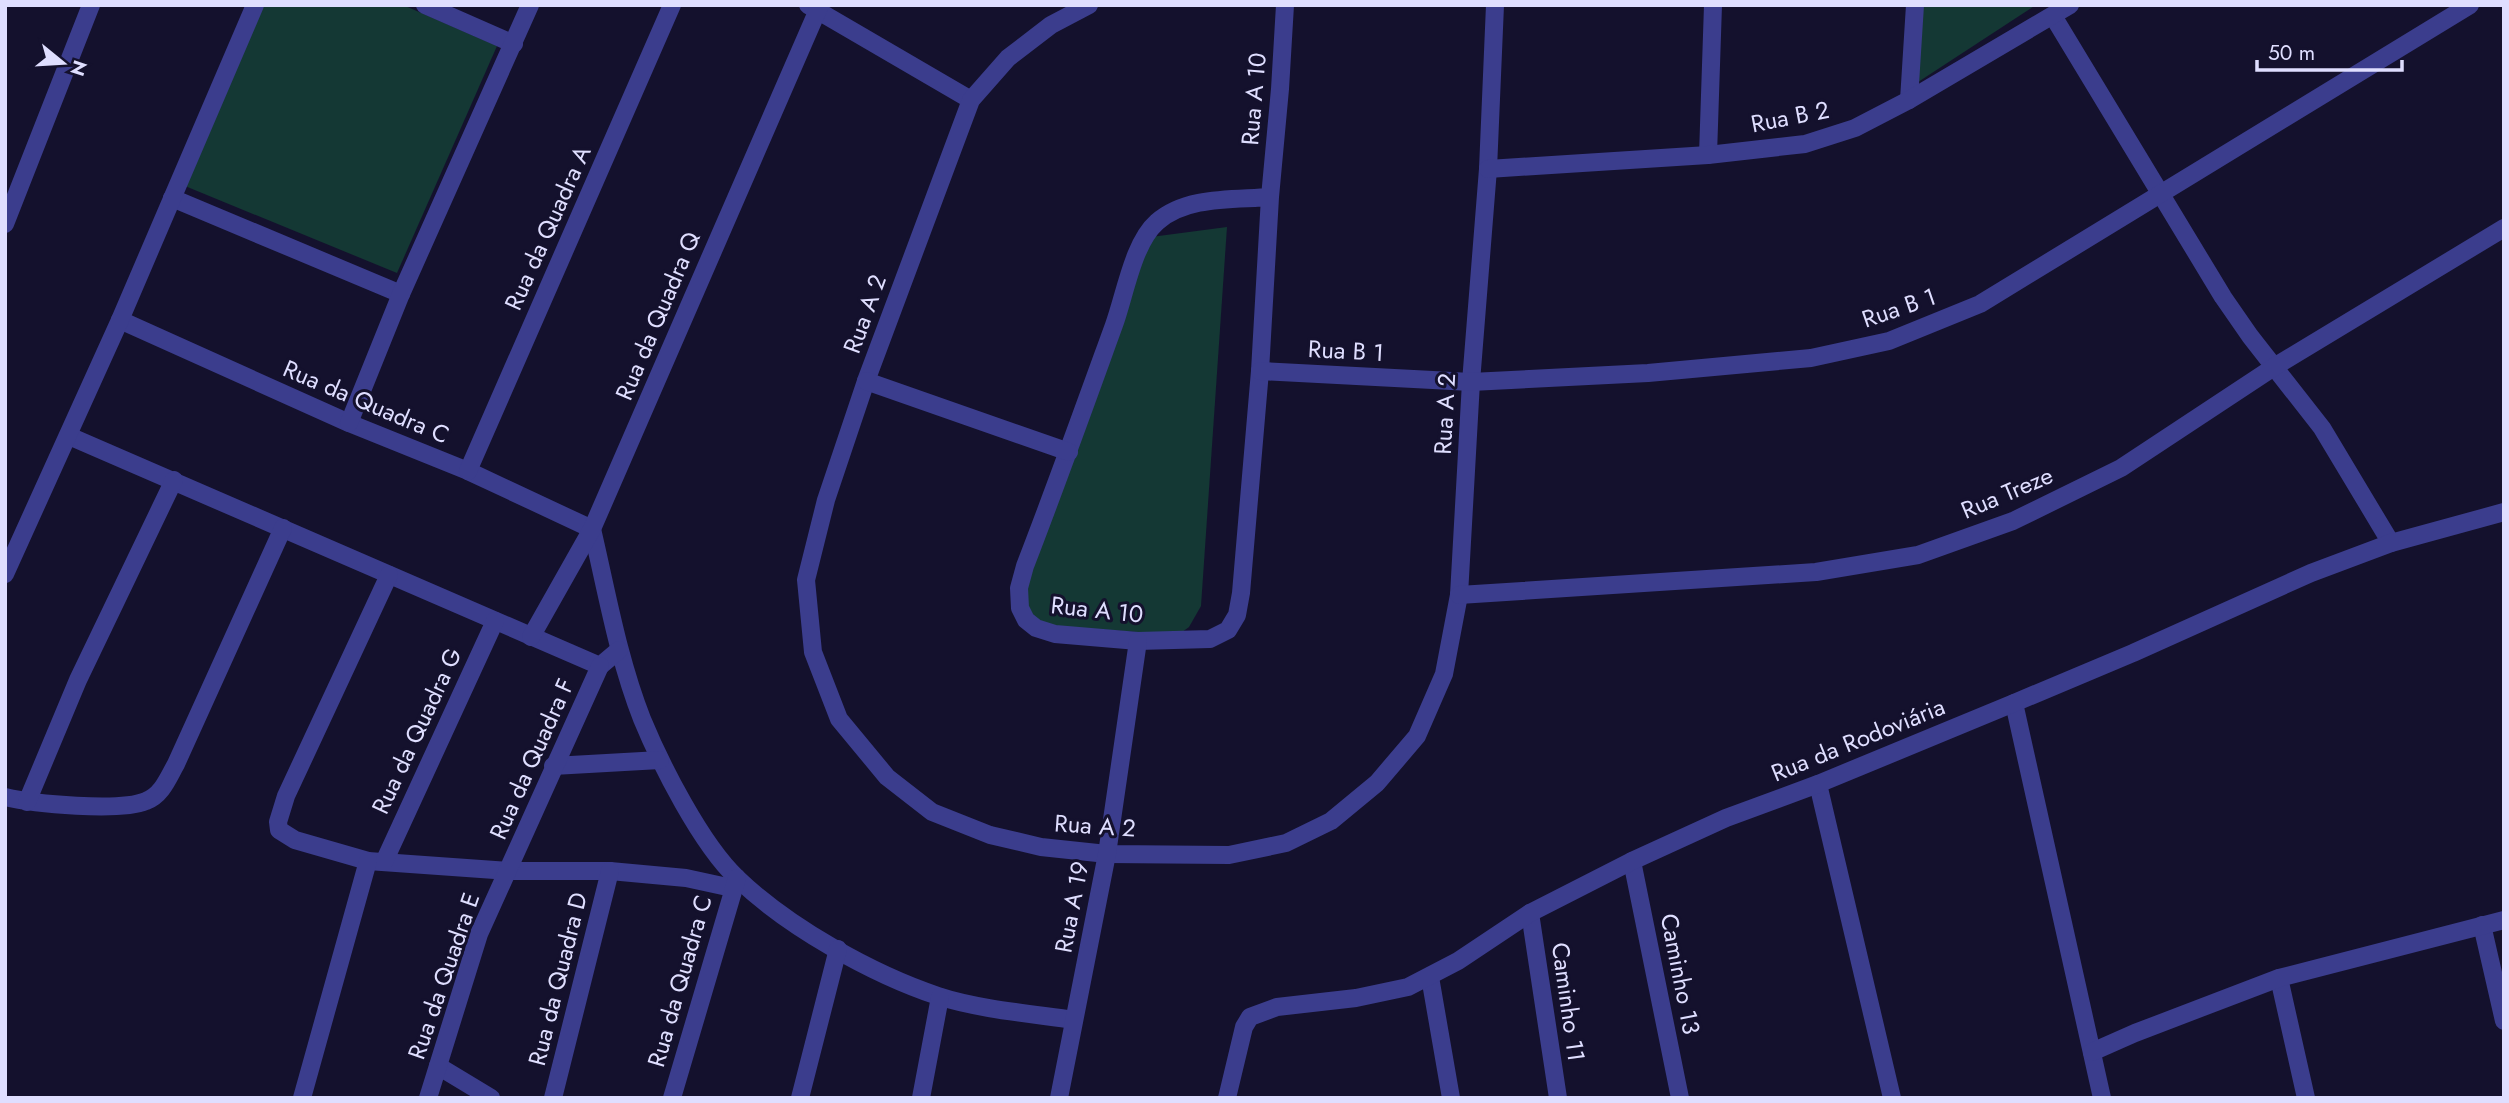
<svg xmlns="http://www.w3.org/2000/svg" width="2509" height="1103" viewBox="0 0 2509 1103" font-family="Jost,sans-serif">
  <style>
    .green { fill: #143834 }
    .lines { fill: none; stroke-linecap: round; stroke-linejoin: round }
    .street { stroke: #3b3d8d; stroke-width: 18 }
    .labels { text-anchor: middle; stroke-width: 6; stroke-linejoin: round; paint-order: stroke }
    .street-label { font-size: 24px; fill: #dfdeff; stroke: #14112d }
  </style>
  <rect width="100%" height="100%" fill="#14112d"/>
  <g class="green">
    <path d="M263,5H403L497,46L397,273L185,186Z"/>
    <path d="M1918,5H2036L1912,86Z"/>
    <path d="M1227,227L1201,606L1189,627L1178,635L1040,625L1018,595L1151,237Z"/>
  </g>
  <g class="lines">
    <g class="street">
      <path d="M425,5L514,44"/>
      <path d="M808,5L971,100"/>
      <path d="M1089,5L1051,25L1008,58L971,100L866,381L826,500L806,580L813,652L839,719L887,777L932,812L990,835L1041,847L1107,854L1229,855L1286,843L1331,821L1377,783L1417,736L1444,674L1459,595L1471,382L1488,169L1495,5"/>
      <path d="M2053,16L2223,297L2250,336L2322,428L2391,543"/>
      <path d="M1909,100L1915,5"/>
      <path d="M1708,155L1713,5"/>
      <path d="M1488,169L1708,155L1805,144L1855,128L1909,100L2070,5"/>
      <path d="M1270,197C1233,200 1186,196 1157,222C1133,243 1125,295 1114,325C1085,405 1056,486 1025,566L1019,588L1020,608L1026,620L1036,628L1055,634L1138,641L1210,639L1228,630L1237,615L1241,593L1260,371L1270,197L1280,89L1285,5"/>
      <path d="M172,198L401,294"/>
      <path d="M5,224L91,5"/>
      <path d="M120,320L349,423L468,471L592,529C607,593 618,658 642,719C661,765 701,844 737,878C788,927 872,974 938,996C977,1009 1033,1014 1074,1020"/>
      <path d="M1260,371L1471,382L1648,373L1811,358L1889,341L1980,304L2470,5"/>
      <path d="M866,381L1069,452"/>
      <path d="M349,423L401,294L530,5"/>
      <path d="M69,436L600,666L619,650"/>
      <path d="M468,471L672,5"/>
      <path d="M5,574L120,320L255,5"/>
      <path d="M389,575L286,796L278,822L279,830L295,840L368,861L509,871H610L686,878L732,888"/>
      <path d="M1459,595L1816,572L1918,555L2013,521L2121,468L2274,367L2504,228"/>
      <path d="M531,637L592,529L820,5"/>
      <path d="M2014,703L2102,1098"/>
      <path d="M553,766L660,760"/>
      <path d="M1818,784L1892,1098"/>
      <path d="M5,797C34,804 120,812 146,801C162,795 168,778 176,764L283,528"/>
      <path d="M27,802L78,680L174,480"/>
      <path d="M1632,861L1680,1098"/>
      <path d="M384,862L495,621"/>
      <path d="M1530,913L1558,1098"/>
      <path d="M2482,925L2504,1021"/>
      <path d="M1430,977L1451,1098"/>
      <path d="M2279,978L2306,1098"/>
      <path d="M2092,1052L2135,1033L2279,978L2504,920"/>
      <path d="M438,1066L491,1098"/>
      <path d="M302,1098L368,861"/>
      <path d="M428,1098L479,934L600,666"/>
      <path d="M553,1098L610,871"/>
      <path d="M672,1098L737,878"/>
      <path d="M800,1098L838,949"/>
      <path d="M921,1098L940,997"/>
      <path d="M1059,1098L1107,854L1138,641"/>
      <path d="M1227,1098L1244,1027L1250,1017L1277,1007L1356,998L1408,987L1458,961L1530,913L1632,861L1726,818L1818,784L2014,703L2133,653L2311,573L2391,543L2504,512"/>
    </g>
  </g>
  <g class="labels">
    <g class="street-label">
      <text transform="translate(1254 99) rotate(-85)" y="8">Rua A 10</text>
      <text transform="translate(1790 117) rotate(-11)" y="8">Rua B 2</text>
      <text transform="translate(548 228) rotate(-66)" y="8">Rua da Quadra A</text>
      <text transform="translate(1899 308) rotate(-19)" y="8">Rua B 1</text>
      <text transform="translate(865 314) rotate(-70)" y="8">Rua A 2</text>
      <text transform="translate(658 316) rotate(-67)" y="8">Rua da Quadra Q</text>
      <text transform="translate(1346 351) rotate(3)" y="8">Rua B 1</text>
      <text transform="translate(366 402) rotate(23)" y="8">Rua da Quadra C</text>
      <text transform="translate(1445 414) rotate(-87)" y="8">Rua A 2</text>
      <text transform="translate(2007 493) rotate(-23)" y="8">Rua Treze</text>
      <text transform="translate(1097 610) rotate(6)" y="8">Rua A 10</text>
      <text transform="translate(417 731) rotate(-65)" y="8">Rua da Quadra G</text>
      <text transform="translate(1858 740) rotate(-22)" y="8">Rua da Rodoviária</text>
      <text transform="translate(532 759) rotate(-66)" y="8">Rua da Quadra F</text>
      <text transform="translate(1095 826) rotate(4)" y="8">Rua A 2</text>
      <text transform="translate(1072 907) rotate(-79)" y="8">Rua A 19</text>
      <text transform="translate(1680 974) rotate(79)" y="8">Caminho 13</text>
      <text transform="translate(444 976) rotate(-71)" y="8">Rua da Quadra E</text>
      <text transform="translate(558 979) rotate(-76)" y="8">Rua da Quadra D</text>
      <text transform="translate(680 981) rotate(-74)" y="8">Rua da Quadra C</text>
      <text transform="translate(1568 1002) rotate(82)" y="8">Caminho 11</text>
    </g>
  </g>
  <rect width="2509" height="1103" fill="none" stroke="#dfdeff" stroke-width="14"/>
  <g transform="translate(63 63) rotate(108)" stroke="#14112d" stroke-width="5" paint-order="stroke">
  <path d="M0-5L12 26L0 18L-12 26Z" fill="#dfdeff"/>
  <text y="-10" font-size="19" font-weight="bold" text-anchor="middle" fill="#dfdeff">N</text>
  </g>
  <path d="M2257 60v10h145v-10" fill="none" stroke="#dfdeff" stroke-width="3.5"/>
  <text x="2268" y="60" font-size="21" fill="#dfdeff" stroke="#14112d" stroke-width="5" paint-order="stroke">50 m</text>
</svg>
